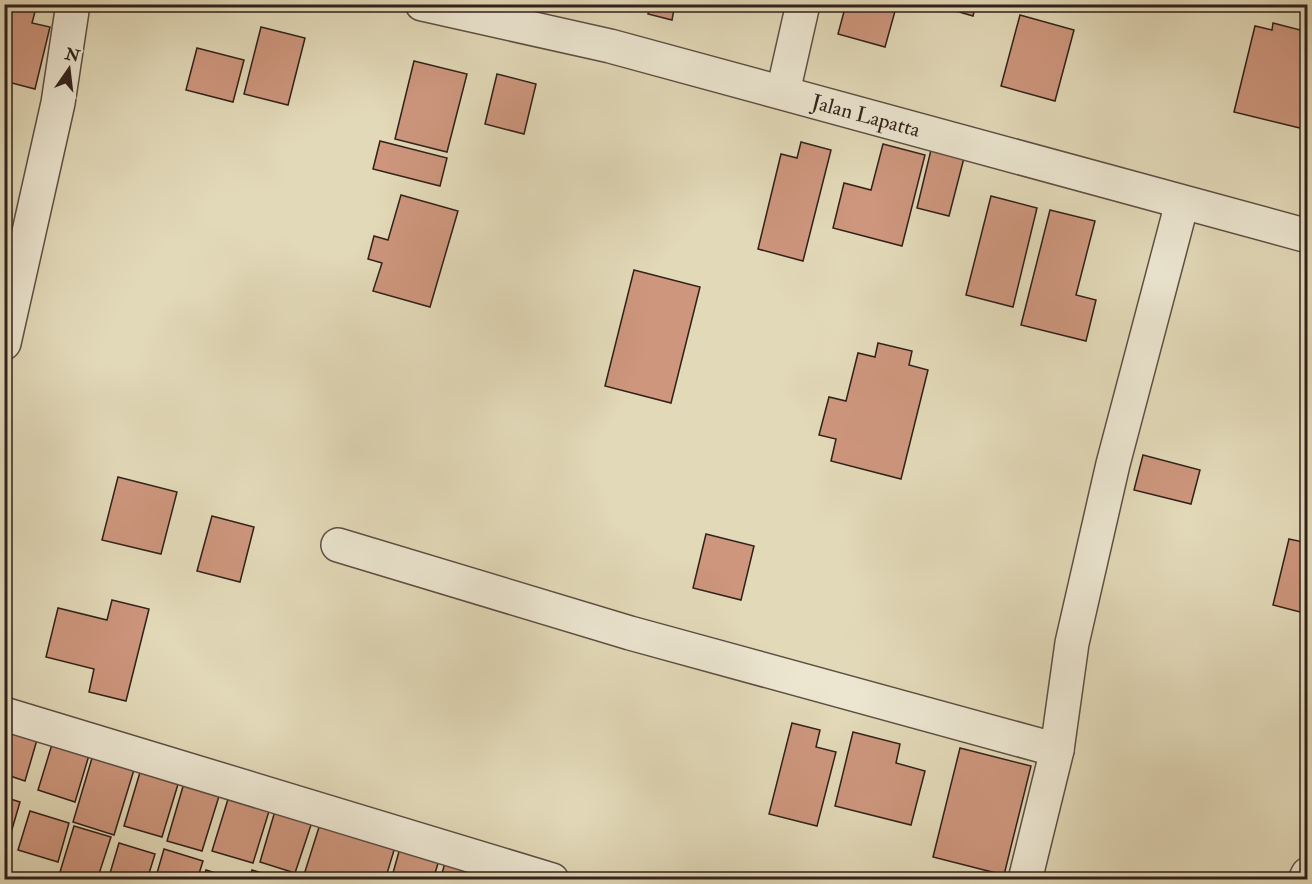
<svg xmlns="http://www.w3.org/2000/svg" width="1312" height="884" viewBox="0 0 1312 884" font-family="'IM FELL Double Pica',serif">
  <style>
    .building { fill: #cd967d; stroke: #31211a; stroke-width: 1.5 }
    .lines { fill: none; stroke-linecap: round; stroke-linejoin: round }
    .minor-casing { stroke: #5d4f42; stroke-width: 36 }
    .minor { stroke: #ece6d1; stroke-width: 33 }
    .labels { text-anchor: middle; stroke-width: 4.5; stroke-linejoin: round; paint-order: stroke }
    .street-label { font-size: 21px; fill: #31211a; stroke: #ece6d1 }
  </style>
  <rect width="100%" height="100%" fill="#e2d9b8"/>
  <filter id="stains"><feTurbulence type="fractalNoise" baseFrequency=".00333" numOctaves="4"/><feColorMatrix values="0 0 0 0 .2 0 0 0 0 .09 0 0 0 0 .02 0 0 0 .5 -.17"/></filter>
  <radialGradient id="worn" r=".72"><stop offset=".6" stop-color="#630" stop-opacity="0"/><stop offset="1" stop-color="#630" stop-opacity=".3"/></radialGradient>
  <g class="building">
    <path d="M4,4H37L32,23L50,27L35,89L4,81Z"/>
    <path d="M650,4H675L672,20L648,14Z"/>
    <path d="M846,4H897L885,47L838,34Z"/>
    <path d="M932,4H976L973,16Z"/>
    <path d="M1020,15L1074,30L1055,101L1001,86Z"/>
    <path d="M1273,23L1308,32V130L1234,112L1255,26L1272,30Z"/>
    <path d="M261,27L305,38L288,105L244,94Z"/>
    <path d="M197,48L244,60L233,102L186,90Z"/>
    <path d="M414,61L467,74L447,152L395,139Z"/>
    <path d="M497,74L536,84L524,134L485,124Z"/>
    <path d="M380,141L447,158L440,186L373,169Z"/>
    <path d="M801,142L831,150L803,261L758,249L781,154L797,158Z"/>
    <path d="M883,144L925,155L902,246L833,228L844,183L871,190Z"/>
    <path d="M931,150L964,158L949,216L917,208Z"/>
    <path d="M401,195L458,211L430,307L373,291L382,263L368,259L374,236L388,240Z"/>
    <path d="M991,196L1037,208L1013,307L966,295Z"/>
    <path d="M1050,210L1095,221L1076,295L1096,300L1086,341L1021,325Z"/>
    <path d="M634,270L700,287L671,403L605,386Z"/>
    <path d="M878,343L912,351L909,365L928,370L901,479L831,461L836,439L819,435L829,397L846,401L858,353L875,357Z"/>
    <path d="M1143,455L1200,470L1191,504L1134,490Z"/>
    <path d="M118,477L177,492L161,554L102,540Z"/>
    <path d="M212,516L254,527L240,582L197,571Z"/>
    <path d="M706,534L754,546L741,600L693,588Z"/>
    <path d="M1289,539L1308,543V614L1273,605Z"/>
    <path d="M112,600L149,609L126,701L89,692L94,669L46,657L58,608L107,620Z"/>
    <path d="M4,722L39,733L25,781L4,774Z"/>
    <path d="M792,723L820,730L816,747L836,752L817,826L769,814Z"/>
    <path d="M853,732L900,744L896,763L925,771L911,825L835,806Z"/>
    <path d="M53,741L90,752L75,802L38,790Z"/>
    <path d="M95,748L137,760L114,835L73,822Z"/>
    <path d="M960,748L1031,766L1004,875L933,857Z"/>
    <path d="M141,769L179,781L162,837L124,826Z"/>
    <path d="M184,783L220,793L202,851L167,841Z"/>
    <path d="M229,796L270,808L253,863L212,851Z"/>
    <path d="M4,797L20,802L8,843L4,842Z"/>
    <path d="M30,811L69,823L58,862L18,850Z"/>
    <path d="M275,811L312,822L295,873L260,862Z"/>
    <path d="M320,824L395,847L385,880L303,878Z"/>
    <path d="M74,826L111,837L97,880H84L60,872Z"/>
    <path d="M119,843L155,854L147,880H108Z"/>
    <path d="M400,848L439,860L433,880H391Z"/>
    <path d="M164,849L203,861L197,880H155Z"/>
    <path d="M445,863L483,875L482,880H440Z"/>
    <path d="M206,870L237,880H203Z"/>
    <path d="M252,870L283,880H249Z"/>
  </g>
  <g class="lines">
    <defs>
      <g id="minor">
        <path id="s1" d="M422,4L610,46L1308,236"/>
        <path d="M783,92L803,4"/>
        <path d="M4,343L58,103L73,4"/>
        <path d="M338,545L630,633L1057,750"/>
        <path d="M4,714L552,880"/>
        <path d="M1025,880L1057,750L1072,643L1113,464L1182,203"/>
        <path d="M1305,880L1308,874"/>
      </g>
    </defs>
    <use href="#minor" class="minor-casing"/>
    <use href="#minor" class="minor"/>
  </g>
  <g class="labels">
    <g class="street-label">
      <text dy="7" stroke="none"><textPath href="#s1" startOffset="458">Jalan Lapatta</textPath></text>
    </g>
  </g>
  <rect width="1312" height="884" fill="none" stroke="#e2d9b8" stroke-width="24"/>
  <rect x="6" y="6" width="1300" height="872" fill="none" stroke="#31211a" stroke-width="3"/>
  <rect x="12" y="12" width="1288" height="860" fill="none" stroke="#31211a" stroke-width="1.5"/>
  <g transform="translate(69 69) rotate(14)" stroke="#ece6d1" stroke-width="4.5" paint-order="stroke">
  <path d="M0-4.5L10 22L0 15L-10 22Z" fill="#31211a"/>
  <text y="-9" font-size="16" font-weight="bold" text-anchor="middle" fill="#31211a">N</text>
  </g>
  <rect width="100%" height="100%" filter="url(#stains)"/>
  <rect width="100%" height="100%" fill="url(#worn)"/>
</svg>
